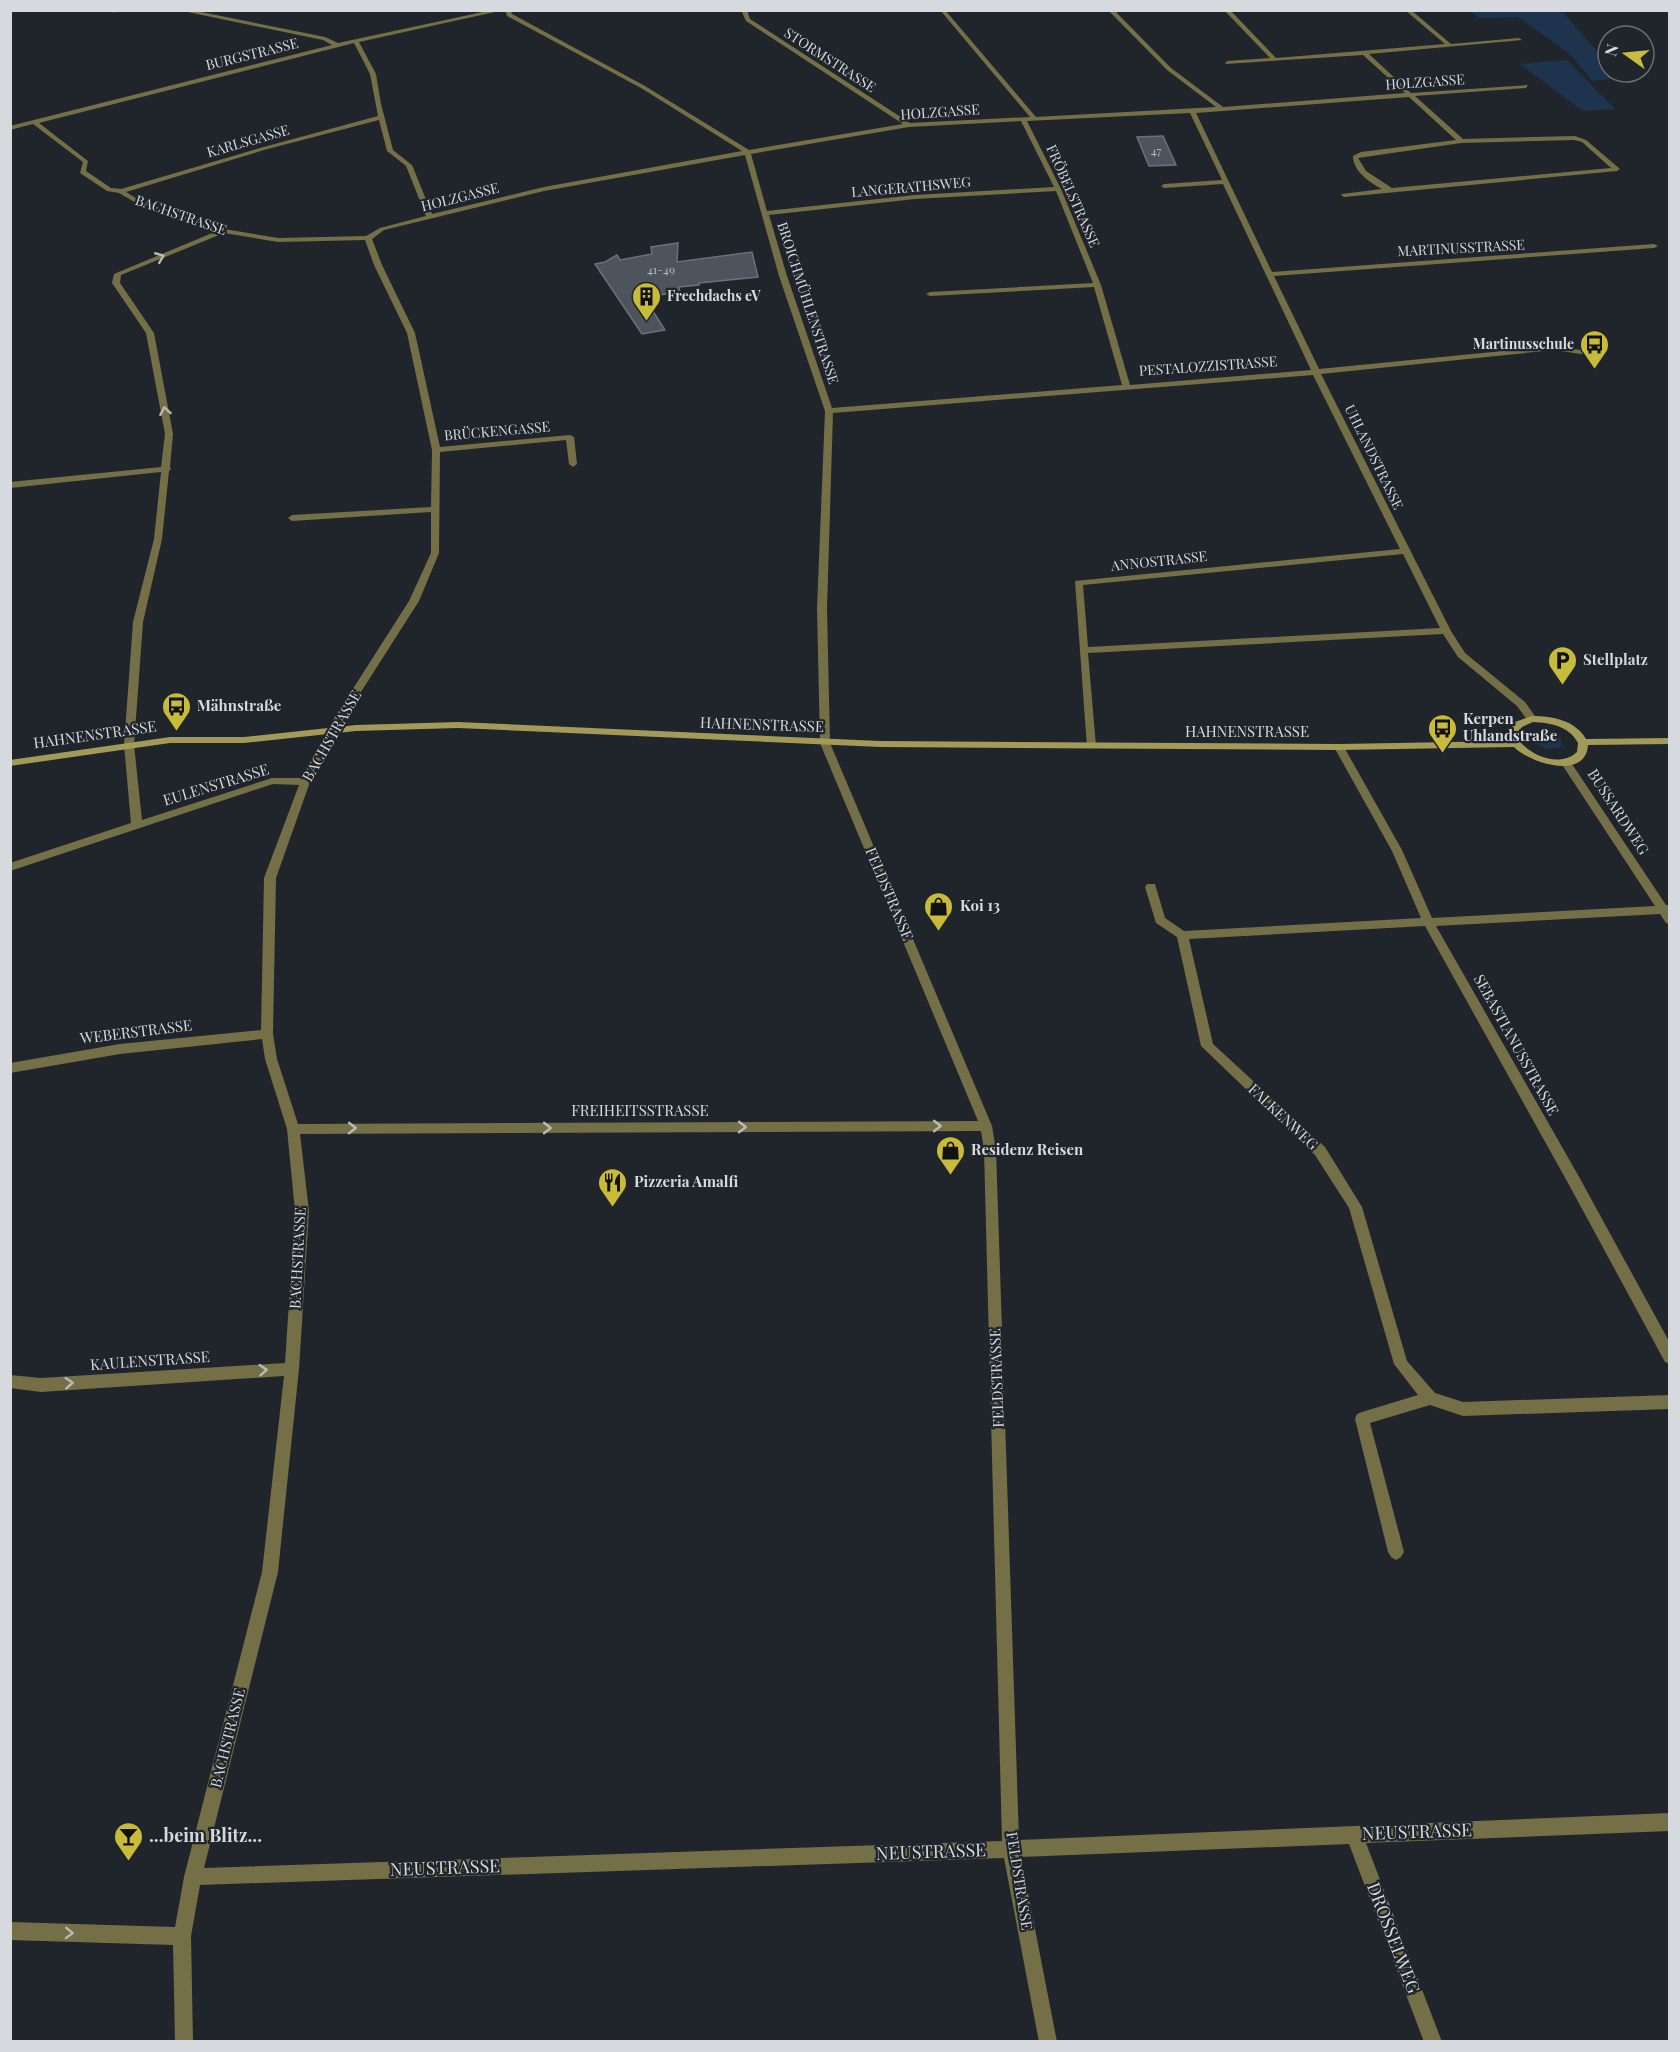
<svg xmlns="http://www.w3.org/2000/svg" width="1680" height="2052" viewBox="0 0 1680 2052" font-family="'Playfair Display',serif">
  <style>
    .green { fill: #1e334e }
    .building { fill: #4e545c; stroke: #6b7179; stroke-width: 1.5 }
    .lines { fill: none; stroke-linecap: round; stroke-linejoin: round }
    .street { fill: #746f47; fill-rule: evenodd }
    .secondary { fill: #a19a58; fill-rule: evenodd }
    .oneway { stroke: #b9bab1 }
    .labels { text-anchor: middle; stroke-width: 4.5; stroke-linejoin: round; paint-order: stroke }
    .number-label { font-size: 12px; fill: #b4b8be }
    .far-street-label { font-size: 14px; fill: #d6dade; stroke: #20252c }
    .far-poi-label { font-size: 14px; font-weight: bold; fill: #d6dade; stroke: #20252c; text-anchor: start }
    .poi-label { font-size: 15px; font-weight: bold; fill: #d6dade; stroke: #20252c; text-anchor: start }
    .street-label { font-size: 15px; fill: #d6dade; stroke: #20252c }
    .near-street-label { font-size: 18px; fill: #d6dade; stroke: #20252c }
    .near-poi-label { font-size: 18px; font-weight: bold; fill: #d6dade; stroke: #20252c; text-anchor: start }
  </style>
  <rect width="100%" height="100%" fill="#20252c"/>
  <g class="green">
    <path d="M1469,11H1562L1608,64V72H1615L1621,78L1592,81L1570,54L1518,17L1479,18Z"/>
    <path d="M1567,60L1615,109L1583,111L1520,64Z"/>
    <path d="M1540,730H1548L1560,736L1562,745L1559,748L1546,749L1534,743L1532,735Z"/>
  </g>
  <g class="building">
    <path d="M1163,136L1176,165L1149,166L1137,137Z"/>
    <path d="M678,243L677,262L752,252L758,277L699,283V285L679,287L680,293L643,296L665,330L642,334L595,264L605,262L617,255L620,260L652,254L651,247Z"/>
  </g>
  <g class="lines">
    <g class="street">
      <path d="M117,10L114,13L111,11L112,10Z"/>
      <path d="M178,10H191L325,37L338,43L492,10H504L359,42L376,74L381,104L393,150L412,165L432,214L544,187L742,151L641,88L507,16L505,10H511L512,14L645,86L749,150L903,124L746,21L741,10H747L750,19L910,123L1030,117L940,10H945L1036,117L1216,107L1167,70L1108,10H1114L1171,68L1223,107L1405,93L1363,55L1225,64L1227,61L1270,58L1224,10H1230L1276,58L1445,44L1405,10H1411L1451,44L1519,38L1522,40L1369,54L1411,93L1528,85L1526,88L1415,96L1463,139L1575,136L1586,140L1620,169L1617,171L1344,197L1341,195L1342,194L1382,189C1369,182 1353,171 1353,156L1361,152L1456,140L1409,97L1196,113L1272,272L1654,244L1658,246L1654,248L1274,276L1319,369L1554,346L1587,351L1591,353L1587,355L1554,350L1321,374L1451,631L1465,653L1525,702L1537,719L1536,721H1528L1517,706L1458,657L1443,634L1088,653L1096,746L1095,748H1087L1075,581L1400,549L1313,375L833,413L827,608L830,743L992,1126L996,1150L1019,1840L1670,1813V1831L1366,1843L1442,2042H1424L1349,1844L1021,1857L1057,2042H1039L1004,1858L200,1885L191,1936L193,2042H175L173,1945L10,1940V1922L175,1927L184,1877L262,1572L284,1376L41,1392L10,1388V1375L41,1378L285,1363L295,1211L287,1129L265,1059L262,1039L120,1054L10,1073V1063L120,1044L261,1030L264,878L299,785L273,784L10,871V863L131,823L124,745L133,622L154,539L161,472L10,488V482L161,467L165,434L146,333L112,283L114,274L217,231L138,204L119,193L107,191L80,173L83,162L33,124L10,130V126L332,45L323,40ZM354,43L370,74L378,116L260,148L121,189L111,188L86,171L88,161L39,123ZM1190,113L1222,180L1164,184L1161,186L1164,188L1223,184L1311,370L1130,385L1101,285L1061,189L1027,121ZM379,120L387,151L406,166L426,216L380,228L366,236L278,238L224,229L142,202L126,192L264,150ZM1021,121L1054,187L915,195L767,211L751,154L909,127ZM1574,140L1582,142L1611,168L1392,188L1366,171L1358,158L1461,143ZM745,155L779,276L825,411L817,608L820,743L978,1121L298,1124L277,1059L273,1034L276,878L310,782L336,731L419,601L439,553L440,452L566,440L569,464L573,467L577,464L574,437L570,435L440,447L415,333L382,265L372,239L384,230L544,191ZM1056,191L1093,283L930,292L926,294L930,296L1094,287L1122,385L832,408L787,276L769,215L915,199ZM224,233L278,242L365,240L374,265L407,333L432,450L431,507L292,515L288,518L292,521L431,512V553L409,601L326,731L302,778H272L142,820L134,745L143,622L162,539L169,471L171,469L170,467L173,434L154,333L120,283L121,275ZM1403,554L1440,628L1088,647L1083,585ZM981,1131L984,1150L1002,1841L204,1868L278,1572L299,1369L309,1211L300,1134Z"/>
      <path d="M1339,744L1344,747L1402,850L1432,918L1655,906L1561,763L1566,760L1570,761L1666,905H1670V924L1666,923L1660,914L1436,926L1578,1175L1670,1343V1364L1665,1362L1568,1183L1425,926L1189,939L1213,1044L1325,1147L1362,1207L1407,1361L1435,1393L1463,1402L1670,1395V1409L1463,1416L1430,1405L1370,1423L1404,1552L1401,1557L1396,1560L1391,1557L1388,1552L1355,1419L1357,1414L1362,1412L1418,1395L1394,1364L1349,1208L1315,1155L1201,1046L1177,937L1156,923L1145,887L1147,884H1155L1165,918L1184,931L1421,918L1392,851L1334,747Z"/>
    </g>
    <path class="secondary" d="M1532,716C1552,716 1575,720 1586,739L1670,738V744L1588,745C1586,781 1529,763 1514,747L1339,750L880,747L458,728L356,731L244,743H170L10,766V760L170,737H244L356,725L458,722L880,741L1339,744L1509,741L1508,732L1515,722ZM1533,722C1551,723 1569,726 1578,743L1577,752C1560,768 1530,756 1518,739V732L1522,727Z"/>
  </g>
  <defs><path id="oneway-chevron" d="M-2-3.5L2.5 0L-2 3.5" fill="none" stroke-width="1.6" stroke-linecap="round" stroke-linejoin="round" transform="scale(1.5)"/></defs>
  <g class="oneway">
    <use href="#oneway-chevron" transform="translate(160 257) rotate(-22)"/>
    <use href="#oneway-chevron" transform="translate(165 411) rotate(-100)"/>
    <use href="#oneway-chevron" transform="translate(937 1126)"/>
    <use href="#oneway-chevron" transform="translate(742 1127)"/>
    <use href="#oneway-chevron" transform="translate(352 1128)"/>
    <use href="#oneway-chevron" transform="translate(547 1128)"/>
    <use href="#oneway-chevron" transform="translate(263 1370) rotate(-4)"/>
    <use href="#oneway-chevron" transform="translate(69 1383) rotate(-4)"/>
    <use href="#oneway-chevron" transform="translate(69 1933) rotate(2)"/>
  </g>
  <defs>
    <symbol id="building-pin" viewBox="-11 -11 22 30"><path d="M0 17L-7.5 6A9.5 9.5 0 1 1 7.5 6Z" fill="#c9bb3a" stroke="#20252c"/><path d="M-4-6H4V6H1V3H-1V6H-4ZM-2.5-4.3h1.7v1.8h-1.7ZM.8-4.3h1.7v1.8H.8ZM-2.5-1h1.7V.8h-1.7ZM.8-1h1.7V.8H.8Z" fill="#111"/></symbol>
    <symbol id="bus-pin" viewBox="-11 -11 22 30"><path d="M0 17L-7.5 6A9.5 9.5 0 1 1 7.5 6Z" fill="#c9bb3a" stroke="#20252c"/><path d="M-5-6H5V4H4V6H2V4H-2V6H-4V4H-5ZM-3.5-4V0h7V-4ZM-3.5 1.2v1.5H-2V1.2ZM2 1.2v1.5H3.5V1.2Z" fill="#111"/></symbol>
    <symbol id="parking-pin" viewBox="-11 -11 22 30"><path d="M0 17L-7.5 6A9.5 9.5 0 1 1 7.5 6Z" fill="#c9bb3a" stroke="#20252c"/><path d="M-3.5-5.5H1a3.5 3.5 0 0 1 0 7H-1V5.5H-3.5ZM-1-3.4V-.6H.8a1.4 1.4 0 0 0 0-2.8Z" fill="#111"/></symbol>
    <symbol id="shop-pin" viewBox="-11 -11 22 30"><path d="M0 17L-7.5 6A9.5 9.5 0 1 1 7.5 6Z" fill="#c9bb3a" stroke="#20252c"/><path d="M-5-2.5h2.3a2.7 3.5 0 0 1 5.4 0H5L5.5 6h-11ZM-1.5-2.5h3a1.5 2.3 0 0 0-3 0Z" fill="#111"/></symbol>
    <symbol id="restaurant-pin" viewBox="-11 -11 22 30"><path d="M0 17L-7.5 6A9.5 9.5 0 1 1 7.5 6Z" fill="#c9bb3a" stroke="#20252c"/><path d="M-5-6h1v4h1v-4h1v4h1v-4h1v5L-1.5 .5V6h-2V.5L-5-1ZM5-6V6H3V1.5H1.5Q1.5-4 5-6Z" fill="#111"/></symbol>
    <symbol id="bar-pin" viewBox="-11 -11 22 30"><path d="M0 17L-7.5 6A9.5 9.5 0 1 1 7.5 6Z" fill="#c9bb3a" stroke="#20252c"/><path d="M-6-5H6L.8 .8V4.5H3.5V6h-7V4.5H-.8V.8Z" fill="#111"/></symbol>
  </defs>
  <g fill-rule="evenodd">
    <use href="#building-pin" x="630" y="280" width="33" height="45"/>
    <use href="#bus-pin" x="1578" y="328" width="33" height="45"/>
    <use href="#parking-pin" x="1546" y="644" width="33" height="45"/>
    <use href="#bus-pin" x="160" y="690" width="33" height="45"/>
    <use href="#bus-pin" x="1426" y="712" width="33" height="45"/>
    <use href="#shop-pin" x="922" y="890" width="33" height="45"/>
    <use href="#shop-pin" x="934" y="1134" width="33" height="45"/>
    <use href="#restaurant-pin" x="596" y="1166" width="33" height="45"/>
    <use href="#bar-pin" x="112" y="1820" width="33" height="45"/>
  </g>
  <g class="labels">
    <g class="number-label">
      <text x="1156" y="155">47</text>
      <text x="661" y="274">41-49</text>
    </g>
    <g class="far-street-label">
      <text transform="translate(252 54) rotate(-14)" y="5">BURGSTRASSE</text>
      <text transform="translate(830 60) rotate(33)" y="5">STORMSTRASSE</text>
      <text transform="translate(1425 82) rotate(-4)" y="5">HOLZGASSE</text>
      <text transform="translate(940 112) rotate(-4)" y="5">HOLZGASSE</text>
      <text transform="translate(248 141) rotate(-16)" y="5">KARLSGASSE</text>
      <text transform="translate(911 187) rotate(-5)" y="5">LANGERATHSWEG</text>
      <text transform="translate(1073 196) rotate(66)" y="5">FRÖBELSTRASSE</text>
      <text transform="translate(460 197) rotate(-14)" y="5">HOLZGASSE</text>
      <text transform="translate(181 215) rotate(19)" y="5">BACHSTRASSE</text>
      <text transform="translate(1461 248) rotate(-3)" y="5">MARTINUSSTRASSE</text>
      <text transform="translate(808 303) rotate(72)" y="5">BROICHMÜHLENSTRASSE</text>
      <text transform="translate(1208 366) rotate(-4)" y="5">PESTALOZZISTRASSE</text>
      <text transform="translate(497 431) rotate(-5)" y="5">BRÜCKENGASSE</text>
      <text transform="translate(1374 457) rotate(64)" y="5">UHLANDSTRASSE</text>
      <text transform="translate(1159 561) rotate(-6)" y="5">ANNOSTRASSE</text>
    </g>
    <g class="far-poi-label">
      <text x="667" y="301">Frechdachs eV</text>
      <text x="1574" y="349" text-anchor="end">Martinusschule</text>
    </g>
    <g class="poi-label">
      <text x="1583" y="665">Stellplatz</text>
      <text x="197" y="711">Mähnstraße</text>
      <text x="1463" y="724">Kerpen<tspan x="1463" dy="17">Uhlandstraße</tspan></text>
      <text x="960" y="911">Koi 13</text>
      <text x="971" y="1155">Residenz Reisen</text>
      <text x="634" y="1187">Pizzeria Amalfi</text>
    </g>
    <g class="street-label">
      <text transform="translate(762 725) rotate(2)" y="5">HAHNENSTRASSE</text>
      <text x="1247" y="737">HAHNENSTRASSE</text>
      <text transform="translate(95 735) rotate(-8)" y="5">HAHNENSTRASSE</text>
      <text transform="translate(332 736) rotate(-60)" y="5">BACHSTRASSE</text>
      <text transform="translate(216 785) rotate(-17)" y="5">EULENSTRASSE</text>
      <text transform="translate(1618 812) rotate(57)" y="5">BUSSARDWEG</text>
      <text transform="translate(889 894) rotate(67)" y="5">FELDSTRASSE</text>
      <text transform="translate(136 1032) rotate(-7)" y="5">WEBERSTRASSE</text>
      <text transform="translate(1516 1045) rotate(61)" y="5">SEBASTIANUSSTRASSE</text>
      <text x="640" y="1116">FREIHEITSSTRASSE</text>
      <text transform="translate(1283 1117) rotate(43)" y="5">FALKENWEG</text>
      <text transform="translate(298 1258) rotate(-87)" y="5">BACHSTRASSE</text>
      <text transform="translate(150 1361) rotate(-4)" y="5">KAULENSTRASSE</text>
      <text transform="translate(997 1378) rotate(-92)" y="5">FELDSTRASSE</text>
      <text transform="translate(228 1738) rotate(-76)" y="5">BACHSTRASSE</text>
      <text transform="translate(1019 1881) rotate(81)" y="5">FELDSTRASSE</text>
    </g>
    <g class="near-street-label">
      <text transform="translate(1417 1832) rotate(-2)" y="6">NEUSTRASSE</text>
      <text transform="translate(931 1852) rotate(-2)" y="6">NEUSTRASSE</text>
      <text transform="translate(445 1868) rotate(-2)" y="6">NEUSTRASSE</text>
      <text transform="translate(1393 1938) rotate(69)" y="6">DROSSELWEG</text>
    </g>
    <g class="near-poi-label">
      <text x="149" y="1842">...beim Blitz...</text>
    </g>
  </g>
  <rect width="1680" height="2052" fill="none" stroke="#d6dade" stroke-width="24"/>
  <g transform="translate(1626 54) rotate(285)"><circle r="28" fill="#20252c" stroke="#696d73" stroke-width="1.5"/>
  <path d="M0-4.5L10 22L0 15L-10 22Z" fill="#c9bb3a"/>
  <text y="-9" font-size="16" font-weight="bold" text-anchor="middle" fill="#d6dade">N</text>
  </g>
</svg>
